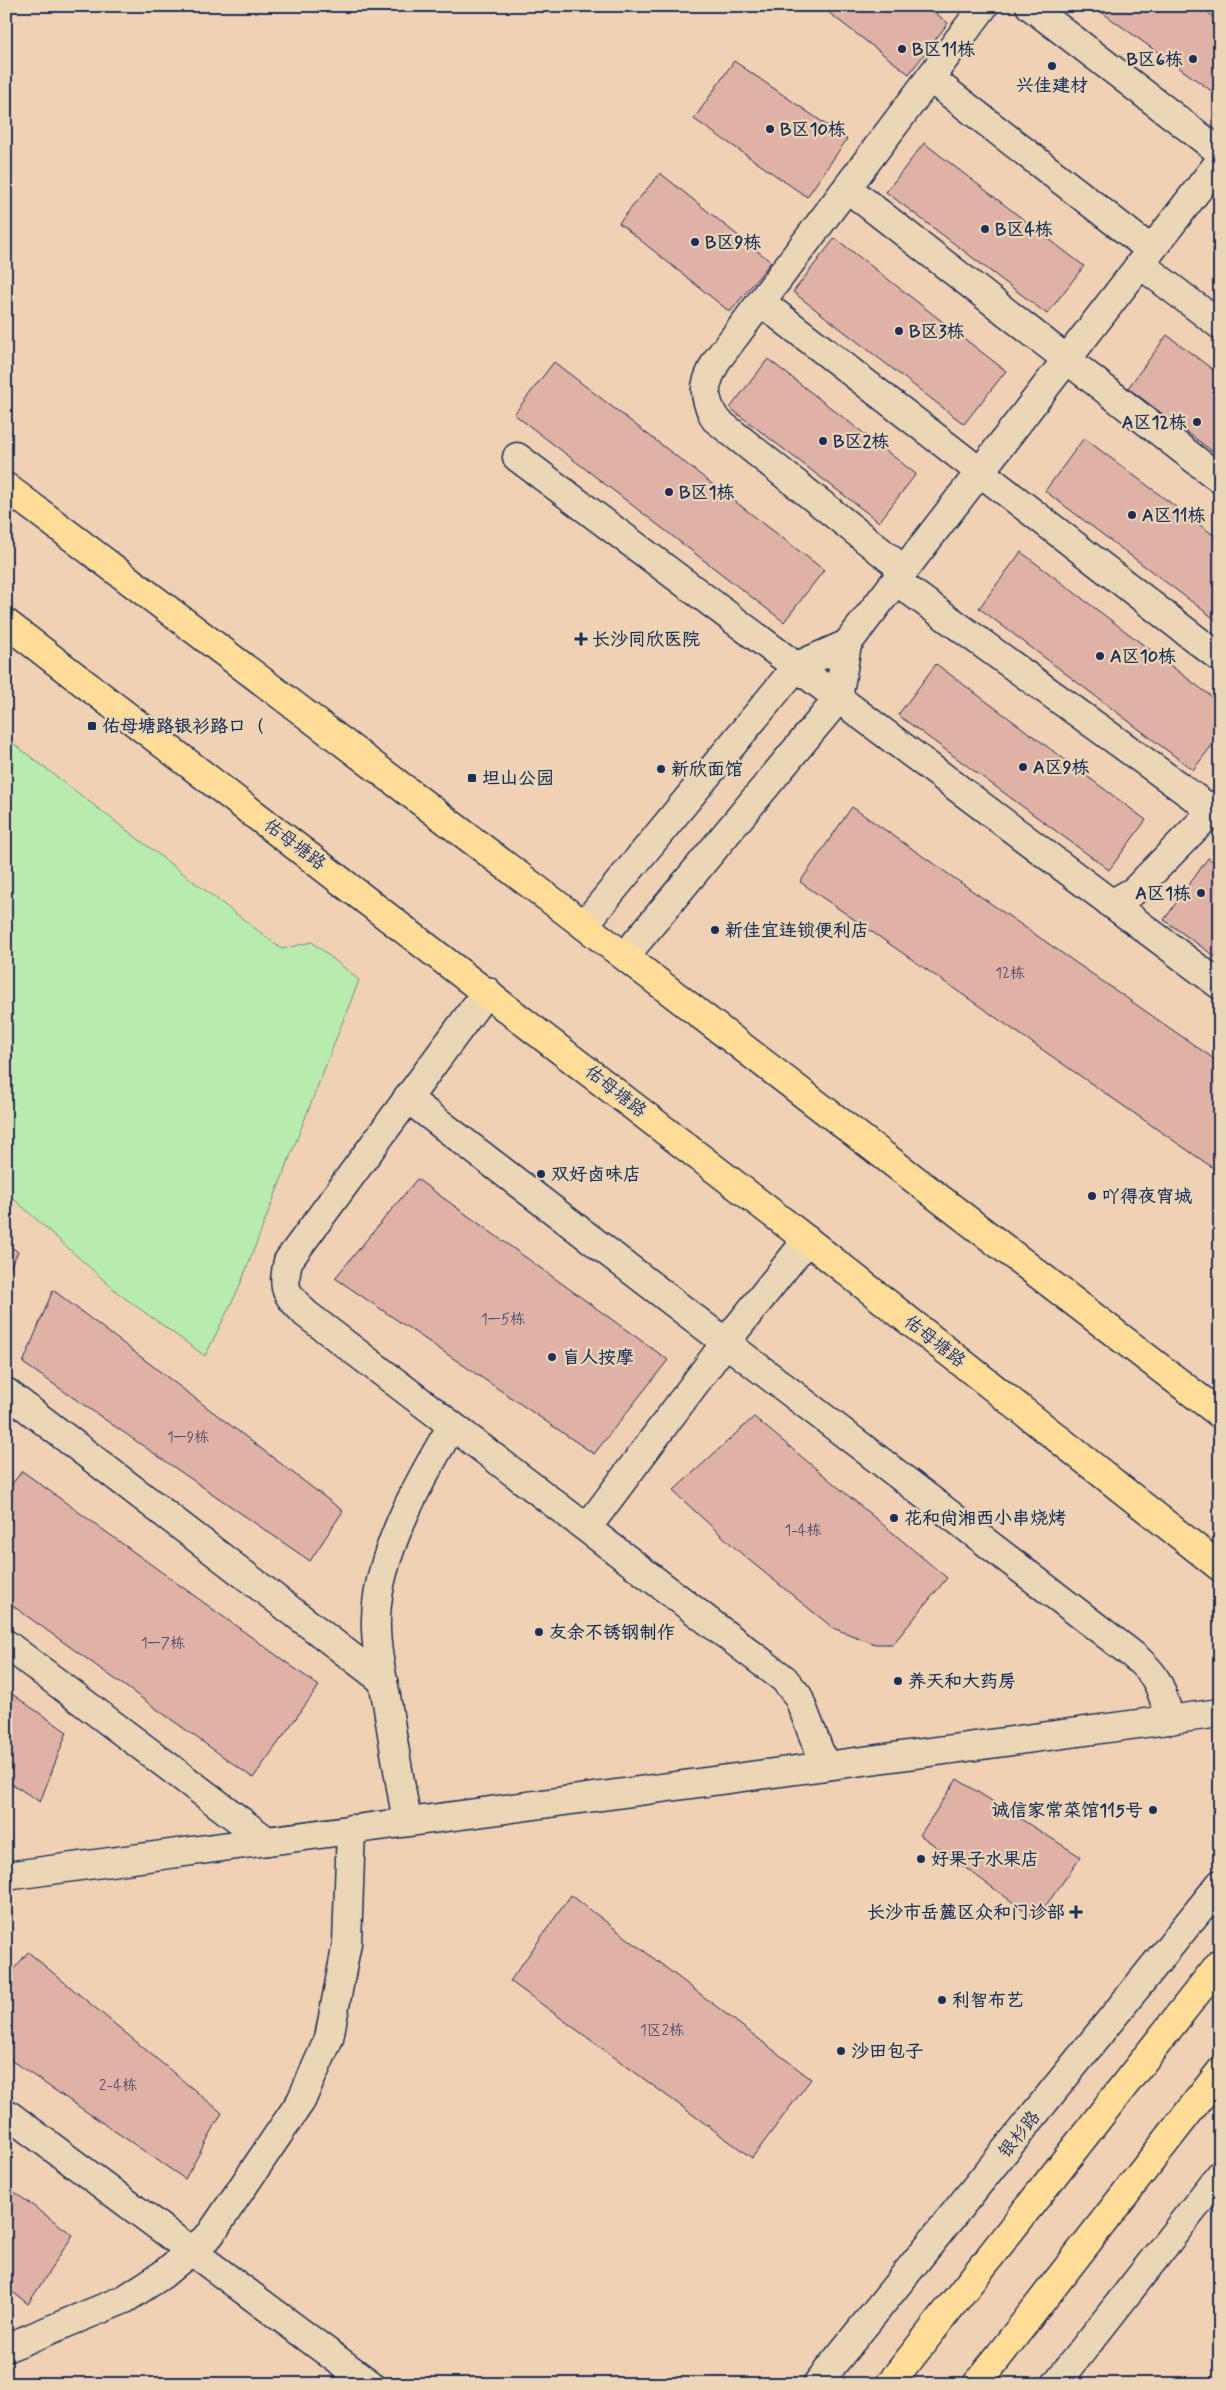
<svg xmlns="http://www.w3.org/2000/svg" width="1226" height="2390" viewBox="0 0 1226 2390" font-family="Mynerve,'LXGW WenKai TC',sans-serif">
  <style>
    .green { fill: #b7ecad; stroke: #698e86 }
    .building { fill: #e0b1a5; stroke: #1b2f5e }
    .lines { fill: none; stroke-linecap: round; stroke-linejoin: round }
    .minor-casing { stroke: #1b2f5e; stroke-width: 31 }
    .tertiary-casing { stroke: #1b2f5e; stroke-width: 31 }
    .primary-casing { stroke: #1b2f5e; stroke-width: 31 }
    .minor { stroke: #ebd7b5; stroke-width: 28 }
    .tertiary { stroke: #ebd7b5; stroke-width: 28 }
    .primary { stroke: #ffdd96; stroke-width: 28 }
    .poi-dot { fill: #1b2f5e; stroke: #ebd7b5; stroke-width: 2 }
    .labels { text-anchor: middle; stroke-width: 4.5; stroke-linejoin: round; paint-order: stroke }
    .number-label { font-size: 15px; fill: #4c5070 }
    .poi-label { font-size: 18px; font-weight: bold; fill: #1b2f5e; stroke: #ebd7b5; text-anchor: start }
    .street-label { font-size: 18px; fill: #1b2f5e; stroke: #ebd7b5 }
  </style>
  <rect width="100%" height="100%" fill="#f0d1b3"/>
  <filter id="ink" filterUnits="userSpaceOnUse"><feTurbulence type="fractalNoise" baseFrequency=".02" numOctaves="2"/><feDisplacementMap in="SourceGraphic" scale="10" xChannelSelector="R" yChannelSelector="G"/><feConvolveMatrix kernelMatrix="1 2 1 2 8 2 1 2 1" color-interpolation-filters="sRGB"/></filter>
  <g filter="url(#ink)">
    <path class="green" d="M6,738L282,949L312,942L359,980L238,1290L205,1356L118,1293L6,1192Z"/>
    <g class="building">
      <path d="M820,6H926L948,23L909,74Z"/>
      <path d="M1093,6H1199L1220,22V97Z"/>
      <path d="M734,61L847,139L807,197L694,119Z"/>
      <path d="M924,143L1084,266L1047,314L886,192Z"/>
      <path d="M660,173L771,262L730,312L619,223Z"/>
      <path d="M835,238L1006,371L964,424L793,292Z"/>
      <path d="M1167,335L1220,375V457L1128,388Z"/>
      <path d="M768,359L916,474L879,522L730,408Z"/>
      <path d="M554,362L824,570L784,622L514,414Z"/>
      <path d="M1084,438L1220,540V623L1045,491Z"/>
      <path d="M1021,552L1220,703V735L1193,770L979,608Z"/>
      <path d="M936,664L1146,820L1109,870L898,715Z"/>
      <path d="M852,807L1220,1063L1219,1172L800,882Z"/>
      <path d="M1208,858L1220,866V960L1164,920Z"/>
      <path d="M417,1179L668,1360L594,1454L335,1278Z"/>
      <path d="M6,1243L18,1252L6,1275Z"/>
      <path d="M53,1290L343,1511L310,1561L23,1363Z"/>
      <path d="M754,1417L947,1578L893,1644H875L833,1628L744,1556L673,1491Z"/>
      <path d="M22,1471L319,1686L253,1778L6,1601V1492Z"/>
      <path d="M6,1690L67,1732L40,1802L6,1780Z"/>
      <path d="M957,1779L1081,1857L1036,1919L920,1835Z"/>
      <path d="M571,1895L811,2079L752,2158L510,1981Z"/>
      <path d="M28,1952L222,2113L185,2179L6,2057V1979Z"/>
      <path d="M6,2186L73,2235L28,2304L6,2287Z"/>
    </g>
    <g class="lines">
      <defs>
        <g id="minor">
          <path d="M1030,6L1220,152"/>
          <path d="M930,78L1151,250"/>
          <path d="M847,188L1220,479"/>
          <path d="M1140,264L1220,325"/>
          <path d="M761,302L1220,658"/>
          <path d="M517,457L1220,985"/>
          <path d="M904,570L715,419C701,393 704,385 717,360L984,6"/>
          <path d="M896,581L1220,816"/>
          <path d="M1111,904L1134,891L1220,803"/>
          <path d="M584,925L797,666L847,644"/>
          <path d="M625,956L838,699L847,644L1220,161"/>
          <path d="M487,991L288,1261C282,1290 285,1293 306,1314L784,1679L798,1696L825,1766"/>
          <path d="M407,1098L1133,1655C1160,1678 1160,1686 1170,1720"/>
          <path d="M6,1392L383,1681"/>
          <path d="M587,1528L726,1342L807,1240"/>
          <path d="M6,1644L267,1841"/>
          <path d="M407,1822C400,1782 393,1742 387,1702C382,1675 375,1646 376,1619C377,1555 420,1479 452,1426"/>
          <path d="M6,1876L1220,1713"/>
          <path d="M6,2113L370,2384"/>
          <path d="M6,2348L125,2299L162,2275L210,2235L301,2101L329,2038L347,1943L351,1829"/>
        </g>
        <g id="tertiary">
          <path d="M817,2384L1220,1884"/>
          <path d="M1056,2384L1220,2175"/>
        </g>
        <g id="primary">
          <path d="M6,487L555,903L1220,1414"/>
          <path d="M6,623L807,1240L1220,1567"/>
          <path d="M890,2384L1220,1963"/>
          <path d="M977,2384L1220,2072"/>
        </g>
      </defs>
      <use href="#minor" class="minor-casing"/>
      <use href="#tertiary" class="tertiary-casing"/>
      <use href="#primary" class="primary-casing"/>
      <use href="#minor" class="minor"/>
      <use href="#tertiary" class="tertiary"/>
      <use href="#primary" class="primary"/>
    </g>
  </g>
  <g class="poi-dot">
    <circle cx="902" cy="49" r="5"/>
    <circle cx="1193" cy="59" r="5"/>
    <circle cx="1052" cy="66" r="5"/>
    <circle cx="770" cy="129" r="5"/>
    <circle cx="985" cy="229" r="5"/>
    <circle cx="695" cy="242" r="5"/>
    <circle cx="899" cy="331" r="5"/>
    <circle cx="1197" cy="422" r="5"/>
    <circle cx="823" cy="441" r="5"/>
    <circle cx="669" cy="492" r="5"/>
    <circle cx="1132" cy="515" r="5"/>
    <path d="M578.5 631.5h5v5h5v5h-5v5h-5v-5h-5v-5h5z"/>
    <circle cx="1100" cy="656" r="5"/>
    <rect x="87" y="721" width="10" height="10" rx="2.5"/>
    <circle cx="1023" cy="767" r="5"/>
    <circle cx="661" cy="769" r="5"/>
    <rect x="467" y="773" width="10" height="10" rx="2.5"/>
    <circle cx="1201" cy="893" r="5"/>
    <circle cx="715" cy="930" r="5"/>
    <circle cx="541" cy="1174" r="5"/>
    <circle cx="1092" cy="1196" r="5"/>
    <circle cx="552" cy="1357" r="5"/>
    <circle cx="894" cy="1518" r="5"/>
    <circle cx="539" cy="1632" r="5"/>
    <circle cx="898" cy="1681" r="5"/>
    <circle cx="1153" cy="1810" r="5"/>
    <circle cx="921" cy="1859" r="5"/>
    <path d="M1073.5 1904.5h5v5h5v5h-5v5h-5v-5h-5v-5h5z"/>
    <circle cx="942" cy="2000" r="5"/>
    <circle cx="841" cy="2051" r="5"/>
  </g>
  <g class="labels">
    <g class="number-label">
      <text x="1010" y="978">12栋</text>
      <text x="503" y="1324">1—5栋</text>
      <text x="188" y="1442">1—9栋</text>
      <text x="803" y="1535">1-4栋</text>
      <text x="163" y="1648">1—7栋</text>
      <text x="662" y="2035">1区2栋</text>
      <text x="118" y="2090">2-4栋</text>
    </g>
    <g class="poi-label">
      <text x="912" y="55">B区11栋</text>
      <text x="1183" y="65" text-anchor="end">B区6栋</text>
      <text x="1052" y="91" text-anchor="middle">兴佳建材</text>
      <text x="780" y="135">B区10栋</text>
      <text x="995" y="235">B区4栋</text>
      <text x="705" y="248">B区9栋</text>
      <text x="909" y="337">B区3栋</text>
      <text x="1187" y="428" text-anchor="end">A区12栋</text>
      <text x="833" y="447">B区2栋</text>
      <text x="679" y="498">B区1栋</text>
      <text x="1142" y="521">A区11栋</text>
      <text x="592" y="645">长沙同欣医院</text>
      <text x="1110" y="662">A区10栋</text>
      <text x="102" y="732">佑母塘路银衫路口（</text>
      <text x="1033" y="773">A区9栋</text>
      <text x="671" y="775">新欣面馆</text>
      <text x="482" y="784">坦山公园</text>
      <text x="1191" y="899" text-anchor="end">A区1栋</text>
      <text x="725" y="936">新佳宜连锁便利店</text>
      <text x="551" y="1180">双好卤味店</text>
      <text x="1102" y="1202">吖得夜宵城</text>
      <text x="562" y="1363">盲人按摩</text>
      <text x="904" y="1524">花和尚湘西小串烧烤</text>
      <text x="549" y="1638">友余不锈钢制作</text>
      <text x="908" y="1687">养天和大药房</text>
      <text x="1143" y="1816" text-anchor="end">诚信家常菜馆115号</text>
      <text x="931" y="1865">好果子水果店</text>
      <text x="1065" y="1918" text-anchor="end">长沙市岳麓区众和门诊部</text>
      <text x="952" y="2006">利智布艺</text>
      <text x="851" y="2057">沙田包子</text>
    </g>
    <g class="street-label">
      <text transform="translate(295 844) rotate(37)" y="6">佑母塘路</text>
      <text transform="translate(616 1091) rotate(38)" y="6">佑母塘路</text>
      <text transform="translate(935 1341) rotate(38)" y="6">佑母塘路</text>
      <text transform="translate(1019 2134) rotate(-51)" y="6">银杉路</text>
    </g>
  </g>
  <rect width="1226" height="2390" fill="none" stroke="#ebd7b5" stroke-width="25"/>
  <rect x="12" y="12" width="1201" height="2365" fill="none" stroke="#1b2f5e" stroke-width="2" filter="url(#ink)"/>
</svg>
